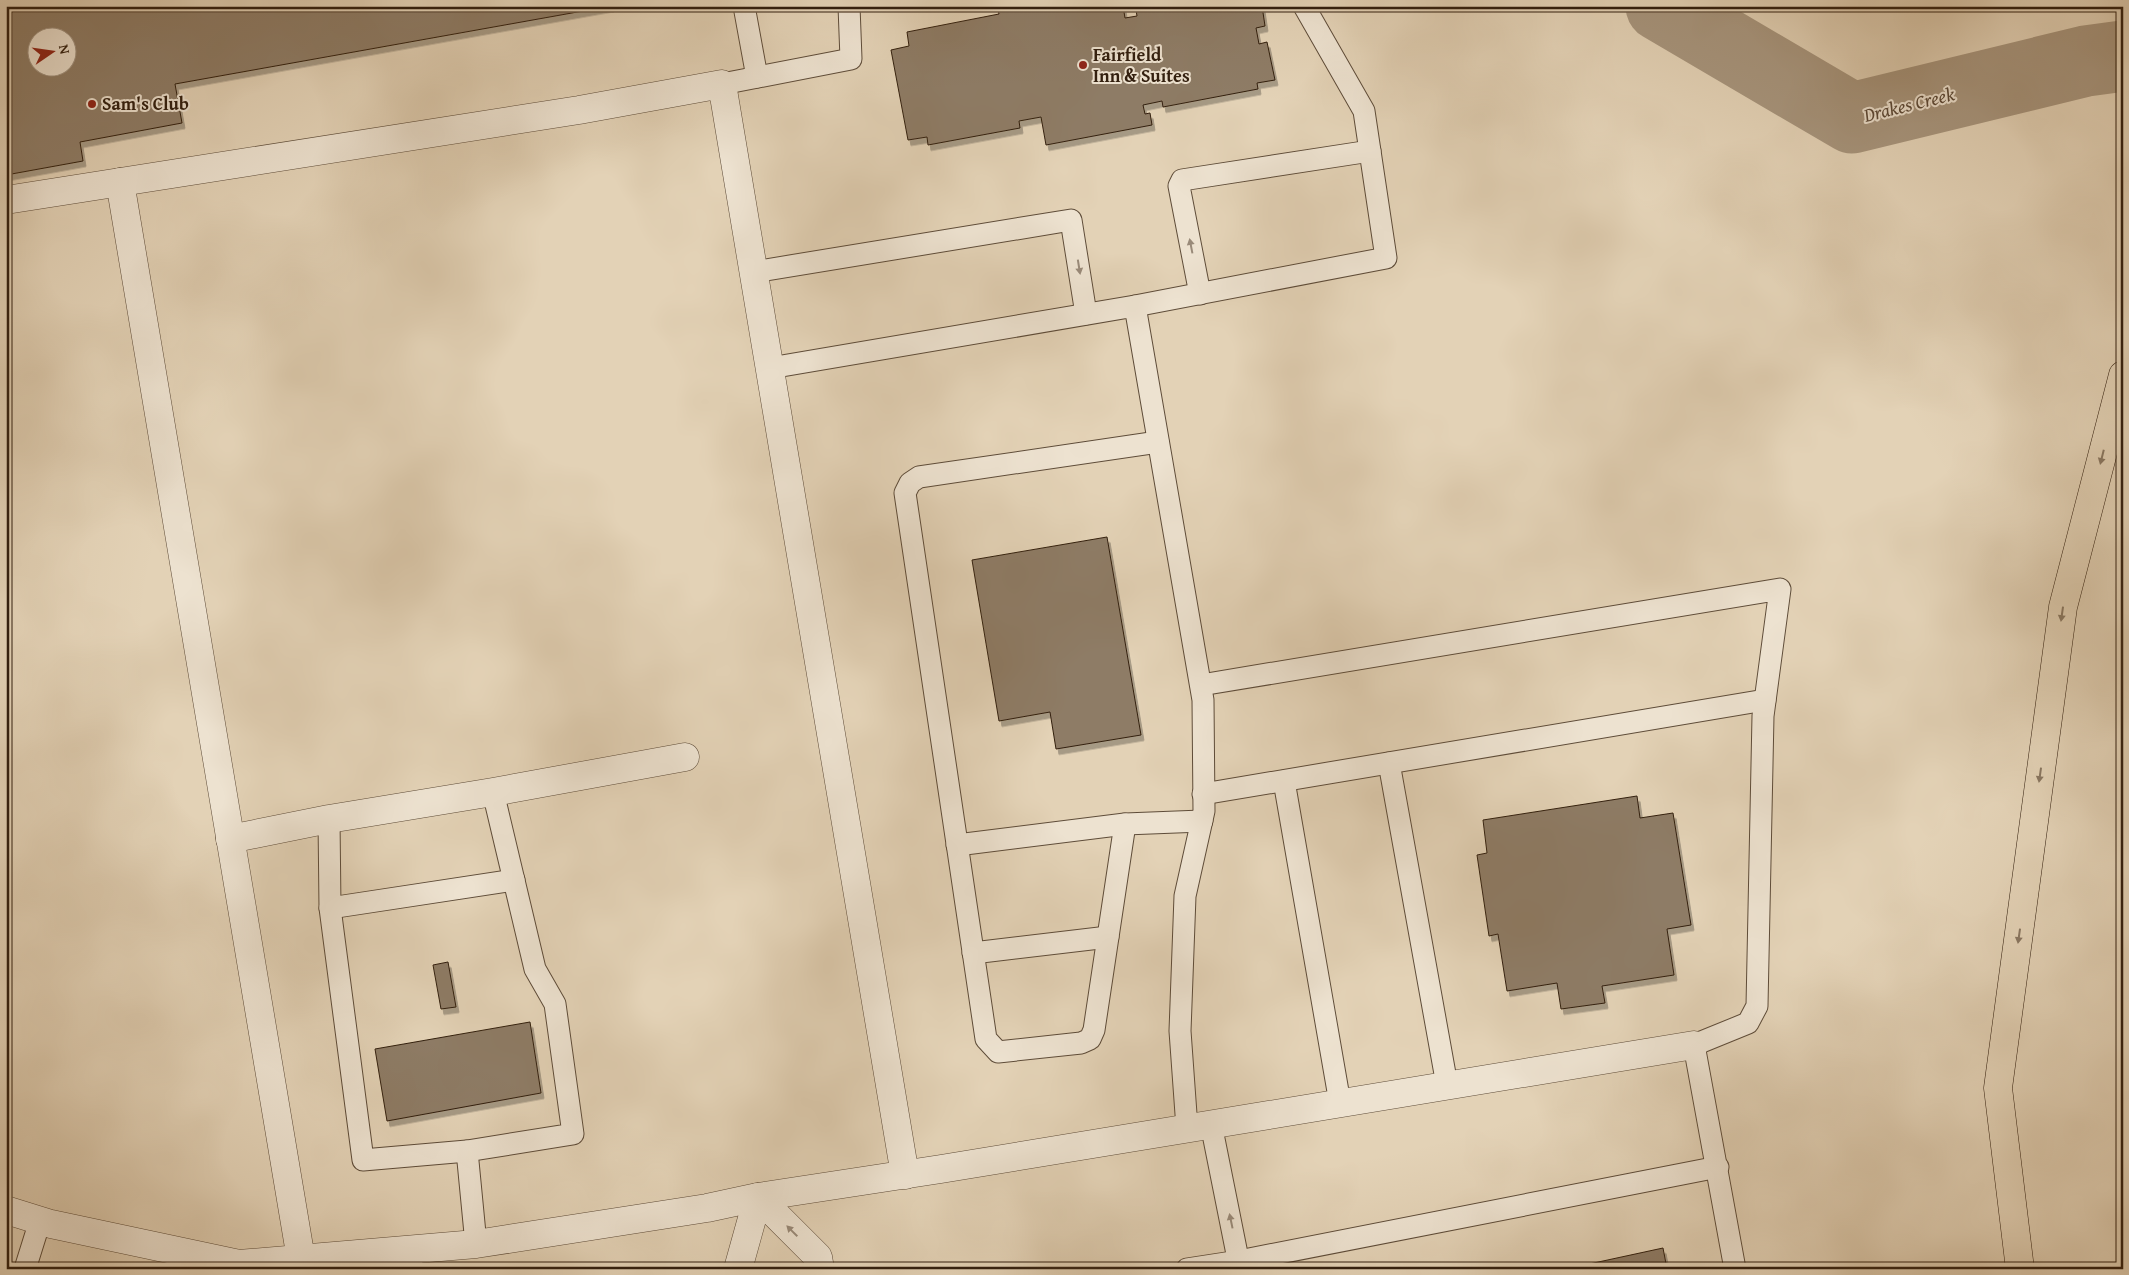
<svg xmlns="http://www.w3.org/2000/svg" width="2129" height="1275" viewBox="0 0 2129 1275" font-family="'Gentium Book Plus',serif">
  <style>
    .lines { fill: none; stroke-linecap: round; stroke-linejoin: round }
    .river { stroke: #a7957d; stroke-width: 71 }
    .building { fill: #8e7c66; stroke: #321f0f; fill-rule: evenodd; filter: url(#shadow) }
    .service-casing { stroke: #5e4c39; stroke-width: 23 }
    .minor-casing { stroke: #5e4c39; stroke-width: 29 }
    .motorway-casing { stroke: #321f0f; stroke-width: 29 }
    .service { stroke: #ede2d0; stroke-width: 21 }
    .minor { stroke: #ede2d0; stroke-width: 28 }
    .motorway { stroke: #e3d2b6; stroke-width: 28 }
    .oneway { fill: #998a79 }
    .oneway2 { fill: #8a7862 }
    .poi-dot { fill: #8f2418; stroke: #ede2d0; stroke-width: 2 }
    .labels { text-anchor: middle; stroke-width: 4; stroke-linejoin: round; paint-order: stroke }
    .poi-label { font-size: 18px; font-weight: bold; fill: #321f0f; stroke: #ede2d0; text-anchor: start }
    .water-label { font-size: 19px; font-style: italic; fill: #5b4836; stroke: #ede2d0 }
  </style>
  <defs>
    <filter id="shadow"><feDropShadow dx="3" dy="5.5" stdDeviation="0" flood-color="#0004"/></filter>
  </defs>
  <rect width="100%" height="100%" fill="#e3d2b6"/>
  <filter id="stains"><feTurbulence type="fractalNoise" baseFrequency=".004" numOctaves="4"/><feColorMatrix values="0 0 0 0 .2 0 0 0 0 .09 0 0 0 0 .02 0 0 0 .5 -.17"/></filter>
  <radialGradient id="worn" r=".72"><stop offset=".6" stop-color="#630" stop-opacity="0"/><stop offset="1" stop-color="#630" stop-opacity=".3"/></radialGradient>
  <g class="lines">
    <path class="river" d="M1661,6L1852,118L2086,61L2123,56"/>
  </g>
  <g class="building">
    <path d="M6,6H611L175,84L182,123L80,142L83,161L6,175ZM38,38H68V68H38Z"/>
    <path d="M997,6H1123L1125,18L1137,16L1136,10L1157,6H1262L1265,26L1256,28L1259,44L1267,42L1275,80L1257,83L1258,89L1163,107L1162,101L1143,105L1145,114L1150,113L1152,125L1046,145L1041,117L1019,121L1020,128L928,145L927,137L908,140L891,50L909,46L907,32L999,14Z"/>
    <path d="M1107,537L1141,735L1056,749L1050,712L999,721L972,560Z"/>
    <path d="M1637,796L1640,818L1673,813L1691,925L1667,929L1674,975L1602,986L1605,1003L1561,1009L1557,983L1507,991L1498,934L1489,936L1477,855L1487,853L1483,820Z"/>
    <path d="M448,962L456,1007L441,1009L433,965Z"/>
    <path d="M530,1022L541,1093L387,1121L375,1049Z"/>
    <path d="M1663,1248L1667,1269H1566Z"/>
  </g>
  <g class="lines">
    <defs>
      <g id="service">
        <path d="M744,6L757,77"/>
        <path d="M722,84L851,59L849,6"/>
        <path d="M753,272L1071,220L1086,314"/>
        <path d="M1200,294L1179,186L1182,180L1370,151"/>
        <path d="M1135,306L1386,258L1364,111L1304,6"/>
        <path d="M770,368L1135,306L1203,700L1204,811L1185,896L1180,1031L1187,1128"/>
        <path d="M1201,685L1780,589L1763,716L1757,1006L1748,1023L1694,1045L1735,1269"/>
        <path d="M1389,763L1447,1085"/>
        <path d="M1284,781L1340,1103"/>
        <path d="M1203,794L1765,700"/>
        <path d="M329,819L330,908L363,1160L467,1151L476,1244"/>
        <path d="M1125,824L1094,1030L1090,1039L1081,1043L998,1052L986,1039L905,493L910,483L919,477L1158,442"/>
        <path d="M957,845L1125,824L1202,821"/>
        <path d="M330,908L514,880"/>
        <path d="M973,953L1108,937"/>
        <path d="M1211,1124L1240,1269"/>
        <path d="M467,1151L573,1134L555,1004L535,969L493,792"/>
        <path d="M411,1250L412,1269"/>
        <path d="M25,1269L40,1221"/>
        <path d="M1187,1269L1239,1261L1718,1167"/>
      </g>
      <g id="minor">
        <path d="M120,182L301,1259"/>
        <path d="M6,200L579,110L722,84L905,1175"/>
        <path d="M230,839L329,819L493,792L685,757"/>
        <path d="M6,1210L51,1224L239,1264L476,1244L707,1208L758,1197L941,1169L1694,1045"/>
        <path d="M738,1269L758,1197L818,1257L820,1269"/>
      </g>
      <path id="motorway" d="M2020,1269L1998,1088L2063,607L2123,375"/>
    </defs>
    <use href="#service" class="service-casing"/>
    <use href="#minor" class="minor-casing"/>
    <use href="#motorway" class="motorway-casing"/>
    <use href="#service" class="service"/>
    <use href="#minor" class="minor"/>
    <use href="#motorway" class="motorway"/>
  </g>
  <defs><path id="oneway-solid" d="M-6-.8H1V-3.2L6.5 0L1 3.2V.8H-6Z" transform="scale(1.25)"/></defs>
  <g class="oneway">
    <use href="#oneway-solid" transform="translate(1191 246) rotate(-101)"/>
    <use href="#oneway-solid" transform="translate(1079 267) rotate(81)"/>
    <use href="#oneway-solid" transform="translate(1231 1221) rotate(-102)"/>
    <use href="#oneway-solid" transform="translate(792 1231) rotate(-135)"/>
  </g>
  <g class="oneway2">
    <use href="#oneway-solid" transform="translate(2102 457) rotate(104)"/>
    <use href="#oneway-solid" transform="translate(2062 614) rotate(98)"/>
    <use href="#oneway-solid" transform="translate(2040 775) rotate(98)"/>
    <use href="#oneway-solid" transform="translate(2019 936) rotate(98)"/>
  </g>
  <g class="poi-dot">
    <circle cx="1083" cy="65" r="5"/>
    <circle cx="92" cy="104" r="5"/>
  </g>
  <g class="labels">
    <g class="poi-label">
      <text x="1093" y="61">Fairfield<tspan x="1093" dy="21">Inn &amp; Suites</tspan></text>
      <text x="102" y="110">Sam's Club</text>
    </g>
    <g class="water-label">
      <text transform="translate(1909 104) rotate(-14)" y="7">Drakes Creek</text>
    </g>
  </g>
  <rect width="2129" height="1275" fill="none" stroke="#e3d2b6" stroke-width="25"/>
  <rect x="8" y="8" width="2114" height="1260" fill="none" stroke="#321f0f" stroke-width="2.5"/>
  <rect x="12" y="12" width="2104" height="1250" fill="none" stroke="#321f0f"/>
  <g transform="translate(52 52) rotate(77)"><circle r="24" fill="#ede2d0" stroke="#a29483"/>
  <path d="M0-4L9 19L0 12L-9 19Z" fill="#8f2418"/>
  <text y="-8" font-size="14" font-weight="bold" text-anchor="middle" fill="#321f0f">N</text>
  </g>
  <rect width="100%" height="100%" filter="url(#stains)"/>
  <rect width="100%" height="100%" fill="url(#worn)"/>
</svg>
